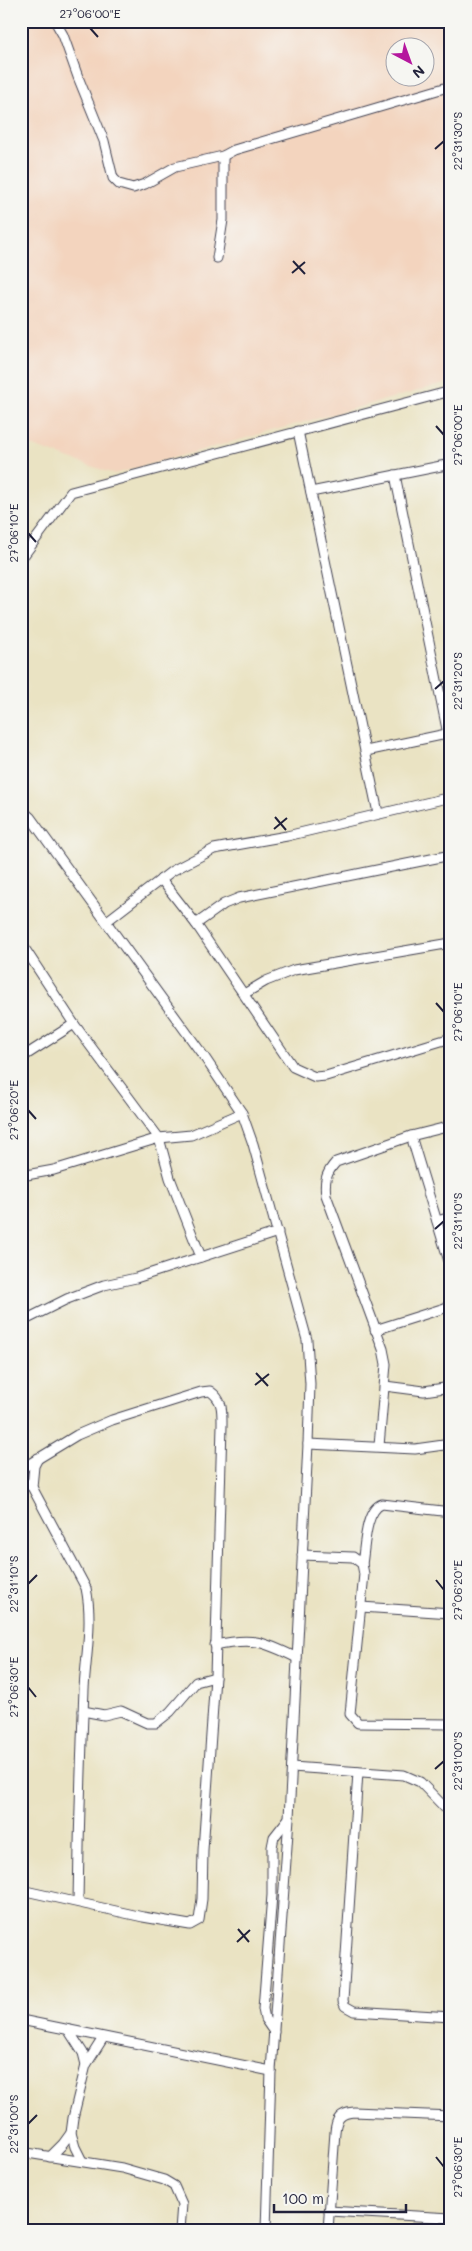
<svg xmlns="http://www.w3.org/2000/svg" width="472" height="2251" viewBox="0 0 472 2251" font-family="Mali,sans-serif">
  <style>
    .built { fill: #f3d4be; fill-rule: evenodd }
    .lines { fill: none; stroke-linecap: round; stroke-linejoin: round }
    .street-casing { stroke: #403f4f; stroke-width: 11 }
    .street { stroke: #fff; stroke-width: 9 }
    .ticks { fill: none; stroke: #22223b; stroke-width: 2 }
    .neatline { fill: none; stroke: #22223b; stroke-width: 2 }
    .ticks-label { font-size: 12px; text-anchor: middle; fill: #22223b }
  </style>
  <rect width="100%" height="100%" fill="#f6f6f2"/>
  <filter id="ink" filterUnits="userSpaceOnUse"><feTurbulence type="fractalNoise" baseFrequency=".02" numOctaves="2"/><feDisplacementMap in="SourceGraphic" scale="10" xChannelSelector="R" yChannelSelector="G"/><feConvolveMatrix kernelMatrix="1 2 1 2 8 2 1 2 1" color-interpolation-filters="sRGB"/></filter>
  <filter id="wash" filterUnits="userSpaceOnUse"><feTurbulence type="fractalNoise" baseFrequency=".0096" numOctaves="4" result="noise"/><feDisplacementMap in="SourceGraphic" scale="20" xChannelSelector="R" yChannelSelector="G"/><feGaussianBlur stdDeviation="1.12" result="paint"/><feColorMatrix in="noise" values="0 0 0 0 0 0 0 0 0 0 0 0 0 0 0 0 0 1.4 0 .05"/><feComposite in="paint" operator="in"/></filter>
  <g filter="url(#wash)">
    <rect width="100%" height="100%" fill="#eae3c3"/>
    <path class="built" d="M21,21H451V382L114,474L21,442ZM394,48H424V78H394Z"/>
  </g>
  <g filter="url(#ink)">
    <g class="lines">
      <defs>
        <g id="street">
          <path d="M55,21L63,35L78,77L104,141L113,178L119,184L133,188L145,184L175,167L223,156L234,150L451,86"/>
          <path d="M217,258L223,220V156"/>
          <path d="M298,431L378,813"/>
          <path d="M395,475L448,734"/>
          <path d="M311,492L451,464"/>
          <path d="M21,559L71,492L451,391"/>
          <path d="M366,751L451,733"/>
          <path d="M21,809L30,817L205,1058L242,1113L253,1144L307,1340L310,1384L308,1444L289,1818L271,2071L266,2230"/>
          <path d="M161,879L196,924L293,1067L315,1077L326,1076L451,1038"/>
          <path d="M107,921L172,871L214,849L287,836L451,797"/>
          <path d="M196,924L224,904L239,898L451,855"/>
          <path d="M21,943L74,1024L159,1138L170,1178L201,1257"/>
          <path d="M244,994L266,981L294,970L451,943"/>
          <path d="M21,1058L74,1024"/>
          <path d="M411,1136L451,1268"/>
          <path d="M21,1176L54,1170L159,1138L191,1135L242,1113"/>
          <path d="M437,1221L451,1217"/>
          <path d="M21,1322L67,1299L104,1285L136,1278L278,1232"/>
          <path d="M375,1330L451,1306"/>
          <path d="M385,1386L424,1391L451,1387"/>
          <path d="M308,1444L415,1449L451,1444"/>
          <path d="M379,1446L386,1364L383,1349L326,1195C324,1181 326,1173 336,1162L411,1136L451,1126"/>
          <path d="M21,1469L77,1435L112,1420L201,1392L210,1391C223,1400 222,1410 222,1425L215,1677L203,1850L202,1899L199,1920L190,1925L143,1917L21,1890"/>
          <path d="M21,1480L32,1487L86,1588C93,1621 86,1655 84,1689C81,1760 79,1831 78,1902"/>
          <path d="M32,1487L34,1466L38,1458"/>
          <path d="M302,1555L353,1557L362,1564L364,1574L350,1714L358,1723L451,1724"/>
          <path d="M362,1564C365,1547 365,1510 382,1504L451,1512"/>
          <path d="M361,1607L451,1613"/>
          <path d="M215,1645C252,1637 263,1641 297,1658"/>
          <path d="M83,1711L104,1715L121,1711L147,1723H156L170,1712L196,1682L215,1677"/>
          <path d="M292,1767L404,1775L420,1782L451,1814"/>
          <path d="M358,1772L343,2001L345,2006L354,2011L451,2017"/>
          <path d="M21,2020L271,2071"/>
          <path d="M69,2031L83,2053L86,2065"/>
          <path d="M274,2032L265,2019L263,2009L272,1895V1847L274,1837L289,1818"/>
          <path d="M21,2152L122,2168L164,2180L174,2186L182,2204L180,2230"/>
          <path d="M50,2157L63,2144L71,2133"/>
          <path d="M82,2161L75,2147L71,2133L73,2118L86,2065L103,2038"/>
          <path d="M329,2211L451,2218"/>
          <path d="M328,2230L335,2132C336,2119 340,2113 354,2112L451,2116"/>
        </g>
      </defs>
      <use href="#street" class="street-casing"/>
      <use href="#street" class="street"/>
    </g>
  </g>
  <path class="ticks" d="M90,28L98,37M435,149L444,141M293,261L305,274M292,273L305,262M436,426L444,435M28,533L36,542M435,689L444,681M275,817L286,830M274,829L287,818M436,1003L444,1012M28,1110L36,1119M435,1229L444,1221M256,1373L268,1386M255,1385L269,1374M436,1580L444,1590M28,1584L37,1575M28,1687L36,1697M435,1769L444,1761M238,1929L249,1942M237,1942L250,1930M28,2124L37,2115M436,2157L444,2167"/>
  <rect width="472" height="2251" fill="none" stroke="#f6f6f2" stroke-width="55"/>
  <g transform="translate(410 62) rotate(139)"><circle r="24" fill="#f6f6f2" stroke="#a1a1a9"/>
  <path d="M0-4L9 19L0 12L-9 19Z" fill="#b5179e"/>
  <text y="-8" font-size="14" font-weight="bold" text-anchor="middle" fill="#22223b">N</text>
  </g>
  <path d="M274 2204v8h132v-8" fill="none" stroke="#22223b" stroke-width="2.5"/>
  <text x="282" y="2204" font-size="15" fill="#22223b" stroke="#f6f6f2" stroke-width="4" paint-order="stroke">100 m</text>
  <rect x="28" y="28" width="416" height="2196" class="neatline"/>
  <g class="ticks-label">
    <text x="90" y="18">27°06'00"E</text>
    <text transform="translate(458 141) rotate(-90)" y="4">22°31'30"S</text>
    <text transform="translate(458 435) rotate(-90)" y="4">27°06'00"E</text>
    <text transform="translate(14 533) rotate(-90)" y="4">27°06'10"E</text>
    <text transform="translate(458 681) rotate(-90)" y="4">22°31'20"S</text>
    <text transform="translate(458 1012) rotate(-90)" y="4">27°06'10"E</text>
    <text transform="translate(14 1110) rotate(-90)" y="4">27°06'20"E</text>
    <text transform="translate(458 1221) rotate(-90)" y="4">22°31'10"S</text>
    <text transform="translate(14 1584) rotate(-90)" y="4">22°31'10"S</text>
    <text transform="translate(458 1590) rotate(-90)" y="4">27°06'20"E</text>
    <text transform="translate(14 1687) rotate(-90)" y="4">27°06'30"E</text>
    <text transform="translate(458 1761) rotate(-90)" y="4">22°31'00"S</text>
    <text transform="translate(14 2124) rotate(-90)" y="4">22°31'00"S</text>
    <text transform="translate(458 2167) rotate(-90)" y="4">27°06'30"E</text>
  </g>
</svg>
